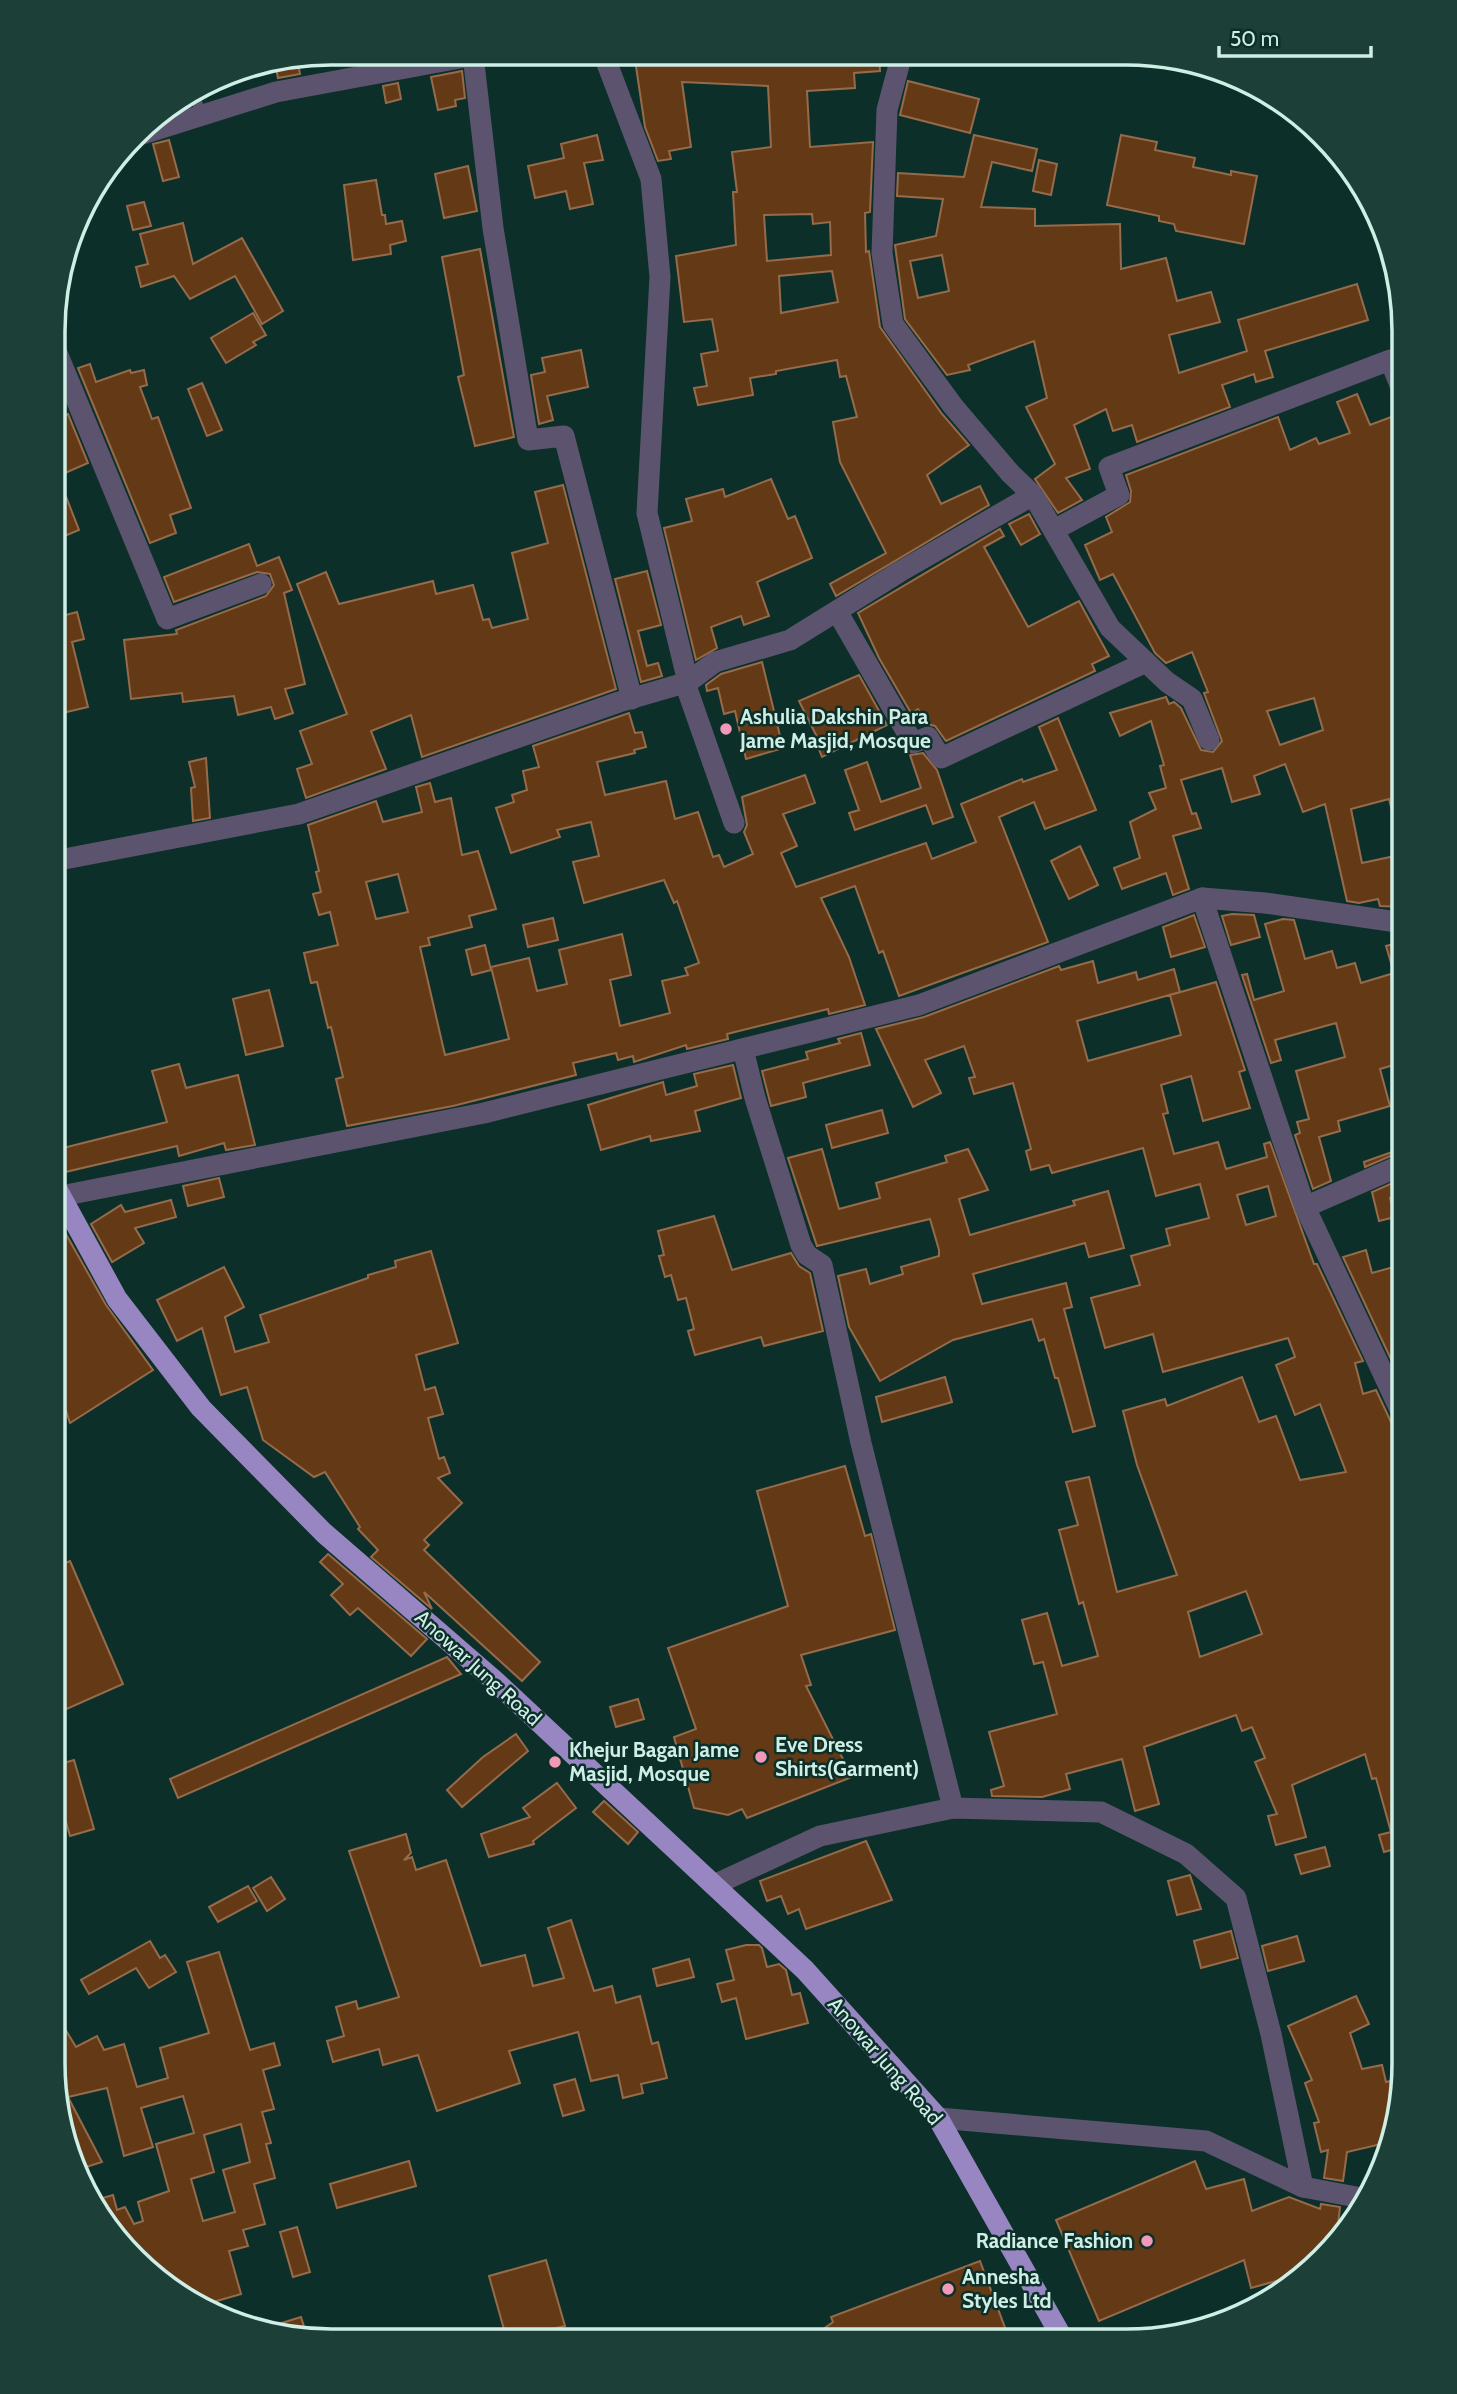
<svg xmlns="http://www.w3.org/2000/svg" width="1457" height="2394" viewBox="0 0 1457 2394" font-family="Cabin,sans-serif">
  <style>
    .building { fill: #643a16; stroke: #966b4b; stroke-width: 2; fill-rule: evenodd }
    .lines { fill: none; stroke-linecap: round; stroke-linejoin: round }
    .service { stroke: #5c546f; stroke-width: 10 }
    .minor { stroke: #5c546f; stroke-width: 21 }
    .tertiary { stroke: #5c546f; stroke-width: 21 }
    .trunk { stroke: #9886c2; stroke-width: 21 }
    .poi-dot { fill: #f09ab7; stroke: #0c3029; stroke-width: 2.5 }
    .labels { text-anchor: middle; stroke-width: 5; stroke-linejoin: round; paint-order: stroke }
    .poi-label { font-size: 21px; font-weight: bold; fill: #ceeee6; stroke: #0c3029; text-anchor: start }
    .street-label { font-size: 21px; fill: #ceeee6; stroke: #0c3029 }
    .rim { fill: none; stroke: #ceeee6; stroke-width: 3.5 }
  </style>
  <rect width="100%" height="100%" fill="#0c3029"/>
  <g class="building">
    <path d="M634,53L879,54L880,71L854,73L855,88L807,91L810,147L873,142L870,212L865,213L866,252L869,251L880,327L942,414L969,445L927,475L941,504L980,486L989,505L836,596L830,584L886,553L840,462L833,422L857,417L846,376L840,377L837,360L776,371V374L750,378L753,395L698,405L694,388L707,386L701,354L718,351L712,319L684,322L676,256L736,245L733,192H737L732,152L771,147L768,86L682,82L691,147L669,151L671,159L658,161L645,127ZM812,214L813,224L830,222L831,255L767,261L764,215ZM832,271L838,302L781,313L779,276Z"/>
    <path d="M297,59L300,74L278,78L275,63Z"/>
    <path d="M462,71L465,98L455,100L456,106L438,110L431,77Z"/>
    <path d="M908,81L979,99L970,133L900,115Z"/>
    <path d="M398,83L401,99L386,103L383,86Z"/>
    <path d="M597,135L603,160L584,163L593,204L570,209L566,191L535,198L528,166L564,158L561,144Z"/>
    <path d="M974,135L1037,149L1032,171L992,162L981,207L1035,209V226L1120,224L1121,269L1166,258L1177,301L1211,292L1220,322L1169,335L1179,373L1247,351L1238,320L1357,284L1368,320L1265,351L1273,377L1256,382L1254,374L1222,385L1230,407L1137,442L1132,425L1113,431L1106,409L1074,425L1090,469L1066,478L1082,500L1058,513L1035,479L1055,464L1026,407L1047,398L1034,341L968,365L970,370L947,375L905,319L895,245L936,236L943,199L897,196L898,173L964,177ZM942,255L949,291L918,298L910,261Z"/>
    <path d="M1121,135L1157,142L1155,150L1195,158L1193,167L1231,175V171L1257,176L1244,244L1176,231L1174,224L1159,221V216L1107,205Z"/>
    <path d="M169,140L179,177L163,181L153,144Z"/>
    <path d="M1039,160L1057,164L1051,195L1033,191Z"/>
    <path d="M468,166L477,211L444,218L435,174Z"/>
    <path d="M376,180L382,215H385L386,224L402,221L406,241L390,245L391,254L353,260L344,185Z"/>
    <path d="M144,202L151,226L133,230L127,206Z"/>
    <path d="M183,223L193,264L242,238L283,311L262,324L235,276L190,299L174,276L141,287L136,267L148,264L140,234Z"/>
    <path d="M480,249L514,437L475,446L458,377L464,375L442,257Z"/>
    <path d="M253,313L266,335L253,342L256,345L226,363L211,338Z"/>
    <path d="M581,350L588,387L547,396L553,420L539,424L531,375L545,372L542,358Z"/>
    <path d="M90,364L96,382L130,370L131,373L144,370L147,385L140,387L152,419L158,417L191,508L170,515L176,533L150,543L78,368Z"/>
    <path d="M202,383L222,430L207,436L188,389Z"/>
    <path d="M1357,394L1370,425L1399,414L1404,427V834H1398L1389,799L1351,809L1362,863L1404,854V907L1380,906L1378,899L1359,903L1347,901L1325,804L1303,812L1285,764L1254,776L1260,794L1232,802L1222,768L1181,780L1192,814L1196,813L1201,828L1173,836L1189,889L1173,895L1166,873L1122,889L1114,868L1140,858L1130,822L1156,809L1149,793L1166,788L1160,766L1164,765L1151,721L1120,736L1110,713L1166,697L1169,704L1174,702L1181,708L1201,750L1213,752L1222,741L1204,693L1208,692L1192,652L1166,663L1155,653L1113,574L1100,580L1085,545L1112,532L1106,517L1130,502L1131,491L1126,475L1278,417L1290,450L1316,438L1319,444L1350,433L1337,402ZM1314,698L1323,730L1280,745L1267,711Z"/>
    <path d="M68,414L88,463L58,476L79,530L55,540V422Z"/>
    <path d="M771,479L788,519L795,516L812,558L757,582L769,616L744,625L741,616L711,627L717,648L696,660L664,528L692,521L686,499L723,489L725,497Z"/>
    <path d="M563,485L616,689L422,757L411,715L371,731L386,769L306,798L297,769L312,764L300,731L347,714L297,584L326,572L339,604L433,581L436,594L473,585L483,620L489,619L492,628L528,619L512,553L548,543L535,492Z"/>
    <path d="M1029,514L1040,534L1021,545L1009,524Z"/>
    <path d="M1000,529L1004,536L984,547L1028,627L1079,601L1109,656L1092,664L1095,671L946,741L935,726L927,724L918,709L911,713L879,658L858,613Z"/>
    <path d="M249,544L257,566L279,557L292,590L284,593L305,684L285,689L293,713L275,719L271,707L238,715L234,696L183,702L182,693L131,699L124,640L177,634L176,630L266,596L274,585L270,574L257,572L174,602L164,577Z"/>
    <path d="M647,571L661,625L638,631L647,666L658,663L662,676L641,682L615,579Z"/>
    <path d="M77,612L84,639L72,642L88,707L54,715V618Z"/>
    <path d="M762,662L783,748L746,759L735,711L724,714L718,688L707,691L706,685L721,674Z"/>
    <path d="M859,675L887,725L822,757L816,742L819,741L799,701Z"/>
    <path d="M629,713L635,733L642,732L646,747L634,750L635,753L597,762L605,795L666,781L675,819L698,812L713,857L719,855L724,867L753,854L744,832L747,825L742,797L805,775L815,803L783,814L797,846L781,853L796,887L926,843L932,859L976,842L961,804L1022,779L1023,782L1057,770L1039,727L1058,718L1096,810L1045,829L1034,802L999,817L1048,942L899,996L883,951L879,953L855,886L821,898L849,957L865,1005L829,1014L828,1009L727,1034L728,1039L687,1049L686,1045L634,1062L633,1056L618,1060L616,1053L573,1063L576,1075L453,1106L347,1126L336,1079L343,1077L331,1027L328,1028L317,982L311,983L304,953L338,945L330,912L319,915L313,894L321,892L316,872L319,871L308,825L376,801L383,822L422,812L416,787L430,783L435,802L451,798L462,855L478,851L496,909L469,916L472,927L428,938L430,945L420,947L445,1055L509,1039L491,967L529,958L537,991L567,984L559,950L622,934L631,975L610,980L620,1026L670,1013L662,981L688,975L685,968L699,963L677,901L674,903L664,880L584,903L573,862L599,856L591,822L557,830L560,837L511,853L496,808L514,802L512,795L527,790L523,771L539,767L533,746ZM398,874L408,912L376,919L366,882Z"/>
    <path d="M923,753L937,770L953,817L933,824L926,805L855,830L849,813L859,810L845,770L867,762L881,802L921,788L910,755Z"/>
    <path d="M206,758L210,818L193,821L191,788L195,787L189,762Z"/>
    <path d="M1080,846L1098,885L1069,899L1051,861Z"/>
    <path d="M1232,914L1254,915L1260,937L1231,945L1222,916Z"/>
    <path d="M1194,915L1205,947L1171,957L1163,927Z"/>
    <path d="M553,918L558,940L528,947L523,925Z"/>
    <path d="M1283,919L1294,920L1305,959L1332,951L1337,968L1355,963L1361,983L1394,973L1386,946L1404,941V1062L1380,1069L1390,1106L1338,1121L1340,1131L1319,1137L1331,1181L1313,1189L1295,1135L1300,1133L1297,1122L1309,1119L1296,1071L1345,1057L1336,1023L1275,1040L1281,1060L1271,1063L1242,975L1247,974L1254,1000L1284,991L1265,924Z"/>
    <path d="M485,945L491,970L472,975L466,950Z"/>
    <path d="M1093,961L1098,983L1136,972L1138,980L1174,969L1180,992L1077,1021L1088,1061L1181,1035L1170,995L1216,982L1245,1070L1239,1072L1250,1108L1203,1121L1191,1076L1161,1085L1168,1113L1163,1114L1174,1154L1218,1142L1226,1169L1267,1157L1264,1144L1270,1142L1314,1264H1317L1363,1361L1355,1363L1363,1394L1376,1390L1392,1424L1404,1431V1861L1399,1862L1395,1849L1384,1852L1379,1835L1391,1832L1376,1778L1372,1779L1365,1754L1292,1785L1306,1837L1276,1845L1268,1816L1277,1814L1255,1762L1265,1758L1252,1727L1242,1731L1236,1715L1144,1747L1159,1804L1135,1811L1122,1759L1066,1774L1070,1789L1042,1797L992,1796L991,1790L1004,1786L989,1732L1057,1714L1043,1662L1034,1664L1022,1620L1047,1613L1062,1666L1098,1656L1083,1602L1079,1604L1059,1530L1078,1525L1066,1482L1089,1477L1117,1592L1177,1575L1137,1465L1123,1411L1165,1399L1167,1406L1242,1377L1259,1422L1276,1416L1300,1480L1346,1472L1320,1404L1295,1415L1276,1365L1295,1357L1288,1338L1163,1372L1153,1334L1105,1348L1091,1298L1140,1285L1131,1256L1170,1245L1166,1229L1209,1218L1200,1184L1156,1196L1143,1148L1052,1173L1049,1165L1031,1170L1026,1151L1031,1149L1013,1083L974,1094L969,1078L975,1077L964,1046L925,1060L941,1093L913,1107L876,1029L924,1017L1059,966L1061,970ZM1268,1186L1276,1216L1246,1225L1237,1195ZM1246,1591L1262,1634L1200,1657L1188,1612Z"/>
    <path d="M269,990L283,1046L246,1055L233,999Z"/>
    <path d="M861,1033L870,1065L803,1083L806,1097L771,1106L762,1071L808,1059L806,1052L840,1043L838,1039Z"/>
    <path d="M179,1064L186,1088L238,1075L255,1145L226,1150L224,1143L179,1156L177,1146L61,1173L55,1150L167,1122L152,1071Z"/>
    <path d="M733,1065L741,1098L695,1111L700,1131L651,1141L650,1136L601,1150L588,1105L663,1082L666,1095L697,1086L694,1074Z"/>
    <path d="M882,1110L888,1133L832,1148L826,1125Z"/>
    <path d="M822,1149L839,1209L880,1198L876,1183L947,1162L945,1156L968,1149L988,1190L959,1199L970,1235L1075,1205L1073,1201L1108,1191L1124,1248L1089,1257L1085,1243L973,1274L982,1304L1066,1283L1072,1307L1064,1309L1095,1426L1073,1432L1058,1378H1055L1044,1339L1039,1341L1032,1319L953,1340L880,1381L849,1327L838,1276L866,1269L870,1284L903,1274L901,1267L939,1256V1250L930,1219L817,1246L788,1158Z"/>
    <path d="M1392,1152L1393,1155L1365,1167L1364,1162Z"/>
    <path d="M219,1178L224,1197L188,1206L183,1186Z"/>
    <path d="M1404,1178V1194L1390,1198L1395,1217L1379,1221L1372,1192Z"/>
    <path d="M171,1200L176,1217L135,1228L144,1243L112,1262L91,1224L121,1205L125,1212Z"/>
    <path d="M54,1213L106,1305L153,1370L70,1423L53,1371Z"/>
    <path d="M714,1216L732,1270L791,1253L799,1266L810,1273L823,1331L764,1346L761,1337L695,1355L688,1331L694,1329L686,1298L678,1300L671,1275L665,1277L659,1256L664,1255L658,1231Z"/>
    <path d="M1366,1250L1372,1273L1404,1264V1387L1343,1257Z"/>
    <path d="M431,1251L458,1343L416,1355L425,1390L435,1387L443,1414L428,1418L439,1459L444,1457L450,1473L438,1478L462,1503L424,1540L429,1545L424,1550L540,1662L522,1681L424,1592L432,1609L371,1557L378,1550L358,1529L360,1527L325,1472L314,1477L263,1440L247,1387L221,1395L202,1328L177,1341L157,1300L224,1267L244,1307L225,1317L235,1352L269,1342L260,1315L368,1278V1275L396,1267L395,1261Z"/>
    <path d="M945,1377L952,1402L882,1422L876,1397Z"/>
    <path d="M845,1466L865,1536L871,1534L895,1630L801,1655L811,1685L806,1686L852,1777L747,1818L742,1809L728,1815L694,1808L674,1737L696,1729L668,1648L788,1606L757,1491Z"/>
    <path d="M328,1554L427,1639L411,1656L358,1608L350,1615L331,1595L343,1584L320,1562Z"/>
    <path d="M70,1561L123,1684L53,1715V1568Z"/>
    <path d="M447,1657L461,1674L178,1798L170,1779Z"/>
    <path d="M638,1699L644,1719L616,1727L610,1707Z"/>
    <path d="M516,1734L528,1751L462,1807L447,1790L483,1757Z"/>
    <path d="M74,1760L94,1829L70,1836L58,1794L53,1796V1766Z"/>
    <path d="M557,1783L576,1808L533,1841L534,1844L489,1857L481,1834L530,1817L523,1808Z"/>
    <path d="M604,1801L638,1832L628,1844L593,1812Z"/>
    <path d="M406,1834L411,1853L404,1860L412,1857L416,1870L446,1860L481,1966L525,1955L533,1986L564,1978L548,1928L571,1920L594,1991L612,1986L616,2003L640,1996L652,2044L658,2042L667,2078L641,2084L643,2093L623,2098L618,2075L591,2081L578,2032L509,2051L520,2083L437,2111L418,2055L383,2065L379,2049L333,2062L327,2041L344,2036L336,2007L356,2001L358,2009L399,1997L349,1851Z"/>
    <path d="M866,1841L892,1900L806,1929L799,1909L788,1914L781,1896L767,1901L760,1881Z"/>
    <path d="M1325,1847L1330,1866L1301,1874L1295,1855Z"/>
    <path d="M1190,1875L1201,1909L1177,1915L1168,1881Z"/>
    <path d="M271,1877L285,1899L267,1911L253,1888Z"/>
    <path d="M248,1886L257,1901L218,1922L209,1907Z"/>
    <path d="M1231,1931L1238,1958L1201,1968L1194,1941Z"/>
    <path d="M1297,1936L1304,1961L1268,1971L1262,1946Z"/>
    <path d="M150,1941L160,1958L165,1955L176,1972L149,1988L136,1968L89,1994L81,1980Z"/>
    <path d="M746,1945H759L762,1948L767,1967L779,1964L786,1970L792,1995L800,1993L808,2023L746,2039L736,1998L722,2002L717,1984L734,1980L726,1950Z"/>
    <path d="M219,1952L250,2050L274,2043L280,2065L263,2070L274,2109L262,2112L271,2143L266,2144L275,2178L254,2184L265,2224L243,2230L248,2246L229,2251L241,2294L203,2305L201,2298L191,2301L161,2284L110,2233L92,2201L113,2195L117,2210L125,2207L134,2224L143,2221L138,2202L169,2191L156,2144L194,2133L183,2096L141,2108L153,2147L124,2156L107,2088L68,2097L102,2162L74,2171L52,2064L53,2009L76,2047L97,2036L104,2050L124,2044L137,2087L168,2078L160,2048L209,2033L187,1962ZM241,2124L250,2162L223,2170L235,2212L203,2221L191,2179L214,2172L204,2135Z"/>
    <path d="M689,1959L694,1977L657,1986L653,1969Z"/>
    <path d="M1356,1996L1369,2024L1350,2033L1362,2069L1382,2065L1386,2082L1404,2078V2082L1390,2142L1347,2152L1343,2181L1324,2178L1328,2150L1321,2152L1314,2123L1319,2122L1305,2083L1312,2080L1288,2026Z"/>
    <path d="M575,2079L584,2110L563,2116L554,2085Z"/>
    <path d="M409,2161L416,2186L337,2208L330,2184Z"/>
    <path d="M1195,2161L1206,2189L1244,2179L1252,2211L1289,2197L1320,2209L1321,2204L1340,2207L1338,2225L1354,2221L1347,2233L1308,2272L1251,2288L1244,2260L1099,2321L1056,2220Z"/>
    <path d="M297,2227L310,2272L293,2277L280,2232Z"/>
    <path d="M546,2260L565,2326L507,2340L489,2276Z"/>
    <path d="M980,2261L1010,2341H807L833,2322L831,2317Z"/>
    <path d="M301,2317L308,2339H294L259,2330Z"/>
  </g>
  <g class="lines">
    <path class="service" d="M194,92L201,115"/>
    <g class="minor">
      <path d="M603,53L651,179L660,277L647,513L688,682"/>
      <path d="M902,54L887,110L882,253L893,324L953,406L1010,473L1033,495"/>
      <path d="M473,55L493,228L528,440L564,436L632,699"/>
      <path d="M136,136L276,92L487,53"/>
      <path d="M55,348L167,619L261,584"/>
      <path d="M1054,530L1119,495L1109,467L1390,360L1404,395"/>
      <path d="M838,613L913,743L928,737L941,758L1146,662"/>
      <path d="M685,683L734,823"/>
      <path d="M54,861L299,814L619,702L688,682L715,662L790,640L901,571L1033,495L1110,628L1167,682L1192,699L1209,740"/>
      <path d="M1202,898L1305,1207L1404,1418"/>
      <path d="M743,1049L755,1098L801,1245L807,1255L822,1265L861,1443L953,1808"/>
      <path d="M1305,1207L1404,1164"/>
      <path d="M714,1885L820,1836L953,1808L1101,1812L1186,1854L1236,1898L1271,2034L1303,2187"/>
      <path d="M938,2118L1206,2141L1303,2187L1367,2199"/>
    </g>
    <path class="tertiary" d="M61,1196L484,1113L919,1005L1202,898L1265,903L1404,923"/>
    <path class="trunk" d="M54,1184L117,1299L201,1408L324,1533L496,1682L805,1970L938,2118L1064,2341"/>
  </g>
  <g class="poi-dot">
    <circle cx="726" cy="729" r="7"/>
    <circle cx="761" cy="1757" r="7"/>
    <circle cx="555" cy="1762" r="7"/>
    <circle cx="1147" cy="2241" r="7"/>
    <circle cx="948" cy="2289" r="7"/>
  </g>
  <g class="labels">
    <g class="poi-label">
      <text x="740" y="724">Ashulia Dakshin Para<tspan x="740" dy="24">Jame Masjid, Mosque</tspan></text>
      <text x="775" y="1752">Eve Dress<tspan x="775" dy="24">Shirts(Garment)</tspan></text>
      <text x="569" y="1757">Khejur Bagan Jame<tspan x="569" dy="24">Masjid, Mosque</tspan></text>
      <text x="1133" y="2248" text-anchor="end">Radiance Fashion</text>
      <text x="962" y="2284">Annesha<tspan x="962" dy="24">Styles Ltd</tspan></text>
    </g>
    <g class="street-label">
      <text transform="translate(478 1668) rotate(42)" y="7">Anowar Jung Road</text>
      <text transform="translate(885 2061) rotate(49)" y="7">Anowar Jung Road</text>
    </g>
  </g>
  <path d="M0 0H1457V2394H0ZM331 65H1126A266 266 0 0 1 1392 331V2063A266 266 0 0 1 1126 2329H331A266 266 0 0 1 65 2063V331A266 266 0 0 1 331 65Z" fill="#1c3f38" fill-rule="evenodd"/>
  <path class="rim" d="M331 65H1126A266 266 0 0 1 1392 331V2063A266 266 0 0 1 1126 2329H331A266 266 0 0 1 65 2063V331A266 266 0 0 1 331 65Z"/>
  <path d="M1219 46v10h152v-10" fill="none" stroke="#ceeee6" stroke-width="3.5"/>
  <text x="1230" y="46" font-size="21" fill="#ceeee6" stroke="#0c3029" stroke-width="5" paint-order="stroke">50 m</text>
</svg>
